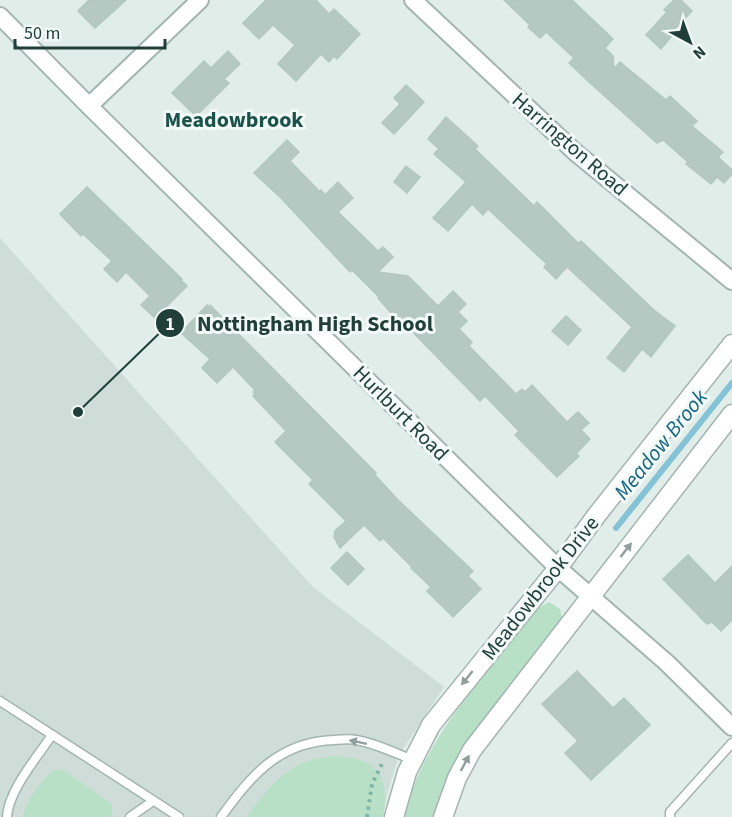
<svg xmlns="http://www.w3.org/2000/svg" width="732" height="817" viewBox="0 0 732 817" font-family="'Source Sans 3',sans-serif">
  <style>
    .built { fill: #cfddd8 }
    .green { fill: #b8e0c6 }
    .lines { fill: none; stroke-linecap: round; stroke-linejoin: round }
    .stream { stroke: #84c2d6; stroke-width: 6 }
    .building { fill: #b6c8c2; stroke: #b3c7c0; stroke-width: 1.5 }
    .service-casing { stroke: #a3b5b1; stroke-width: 11 }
    .minor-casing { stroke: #a3b5b1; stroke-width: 20 }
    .tertiary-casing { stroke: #a3b5b1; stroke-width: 21 }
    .path { stroke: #7fb3a7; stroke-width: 4; stroke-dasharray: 3 4.5; stroke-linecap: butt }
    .service { stroke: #fff; stroke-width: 8 }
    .minor { stroke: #fff; stroke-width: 16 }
    .tertiary { stroke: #fff; stroke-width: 18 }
    .oneway { fill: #909f9c }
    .labels { text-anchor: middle; stroke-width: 6; stroke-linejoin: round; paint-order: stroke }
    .street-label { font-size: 21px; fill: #203f39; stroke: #f2f9f6 }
    .neighbourhood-label { font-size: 22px; font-weight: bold; fill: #1a534a; stroke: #f2f9f6 }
    .water-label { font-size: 22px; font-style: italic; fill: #156480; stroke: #f2f9f6 }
    .leader { fill: none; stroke: #203f39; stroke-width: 2 }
    .callout-dot { fill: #203f39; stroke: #f2f9f6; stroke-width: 2 }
    .mark-label { font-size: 18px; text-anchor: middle; font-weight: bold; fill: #fff }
    .callout-label { font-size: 22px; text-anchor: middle; font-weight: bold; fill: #203f39; stroke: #f2f9f6; stroke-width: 6; stroke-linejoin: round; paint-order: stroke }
  </style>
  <rect width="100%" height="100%" fill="#e1ede9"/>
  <path class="built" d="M0,238L313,587L444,687L399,755L387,795L383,817H0Z"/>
  <g class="green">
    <path d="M549,602L560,609L562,619L452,770L432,817H403C425,736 487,672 538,608Z"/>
    <path d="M333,756C377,758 390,774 383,817H247C261,796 280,772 305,762C313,759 324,758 333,756Z"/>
    <path d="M55,770H63L112,804V814L108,817H23C26,801 41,779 55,770Z"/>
  </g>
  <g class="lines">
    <path class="stream" d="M616,528L732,383"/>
  </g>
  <g class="building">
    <path d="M89,0H126L95,28L78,11Z"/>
    <path d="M266,0H316L329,14L334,9L360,34L337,59L334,56L329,62L321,54L296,81L278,64L295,45L273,25L259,39L243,23Z"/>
    <path d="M504,0H572L613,39L605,48L613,56L614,69L620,62L666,100L670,96L697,121L692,126L723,152L718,157L732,170V174L724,183L717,177L711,184L686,164L688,162L663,140L657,143L589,82L569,63L574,58L546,32L540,38L528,27L530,25Z"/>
    <path d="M674,0H681L692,11L673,31L675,32L661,49L646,35L667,12L664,10Z"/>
    <path d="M228,51L240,64L224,79L229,83L196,116L172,93L204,61L211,68Z"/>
    <path d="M406,85L424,102L394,134L382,123L400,104L394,98Z"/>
    <path d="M446,117L478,146L475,149L534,206L537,202L578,243L581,241L654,310L675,326L651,357L642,349L624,372L607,358L632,327L567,267L556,279L544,267L547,264L488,209L483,215L472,204L448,231L433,218L466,182L434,154L439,149L428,139Z"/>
    <path d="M287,140L299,152L290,161L320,192L321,190L325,195L338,182L353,198L338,212L378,251L383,247L393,257L378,272L408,276L438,306L453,291L466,304L458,312L467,321L459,329L472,342L469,346L516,394L522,389L525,392L532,385L567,422L578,412L589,423L581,430L590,439L576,454L579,456L557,477L515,435L519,431L485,396L480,401L392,311L391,313L378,298L379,297L355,273L351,270L350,272L281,198L254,173Z"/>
    <path d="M406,166L420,177L407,193L394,182Z"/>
    <path d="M87,187L182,279L181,280L187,286L155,318L141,305L150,296L126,272L117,282L104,269L112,261L83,234L81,236L60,214Z"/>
    <path d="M207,305L208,307L210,305L376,473L375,475L398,500L473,571L468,576L481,589L453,617L427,591L431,587L411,568L412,567L383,538L380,541L364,525L340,548L334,537L335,531L346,521L309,484L313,480L275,442L286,431L253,396L255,394L253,392L255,390L233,367L217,383L202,368L210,359L181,333Z"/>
    <path d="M566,316L581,330L568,345L552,331Z"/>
    <path d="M347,552L364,569L348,585L331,568Z"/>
    <path d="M688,555L715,583L732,566V620L721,631L712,622L707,624L663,579Z"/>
    <path d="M577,671L613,708L624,698L650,725L591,780L565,753L578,741L542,704Z"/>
  </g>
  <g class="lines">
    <defs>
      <g id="service">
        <path d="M0,701L179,817"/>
        <path d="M7,817C8,791 38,756 52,735"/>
        <path d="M130,817L153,801"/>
        <path d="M221,817C251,776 278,742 334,740C341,740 349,738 356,740C375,743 395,753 413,760"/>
        <path d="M670,817V812L732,743"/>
      </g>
      <g id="minor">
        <path d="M413,0L575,152L732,281"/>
        <path d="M0,16L89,106L558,568L667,663L732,727"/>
        <path d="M89,106L200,0"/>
      </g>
      <g id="tertiary">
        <path d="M394,817L407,772L431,725L558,568L596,516L732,344"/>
        <path d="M443,817L457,778L472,750L732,414"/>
      </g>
    </defs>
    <use href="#service" class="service-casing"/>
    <use href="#minor" class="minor-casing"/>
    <use href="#tertiary" class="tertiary-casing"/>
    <path class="path" d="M367,817L372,784L383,762"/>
    <use href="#service" class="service"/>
    <use href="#minor" class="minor"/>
    <use href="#tertiary" class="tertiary"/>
  </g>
  <defs><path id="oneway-solid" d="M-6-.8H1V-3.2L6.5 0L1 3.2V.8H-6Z" transform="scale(1.5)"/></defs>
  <g class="oneway">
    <use href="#oneway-solid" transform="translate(626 550) rotate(-52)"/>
    <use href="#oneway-solid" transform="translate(467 678) rotate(129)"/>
    <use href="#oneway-solid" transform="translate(358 742) rotate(-168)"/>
    <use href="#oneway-solid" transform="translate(465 763) rotate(-62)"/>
  </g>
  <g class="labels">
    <g class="street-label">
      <text transform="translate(570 144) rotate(41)" y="7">Harrington Road</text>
      <text transform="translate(401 413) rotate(45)" y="7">Hurlburt Road</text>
      <text transform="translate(540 588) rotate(-52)" y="7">Meadowbrook Drive</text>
    </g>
    <g class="neighbourhood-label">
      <text x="234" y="127">Meadowbrook</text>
    </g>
    <g class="water-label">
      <text transform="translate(660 444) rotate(-51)" y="8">Meadow Brook</text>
    </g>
  </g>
  <path class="leader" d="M78 412L170 323"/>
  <g class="callout-dot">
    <circle cx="78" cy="412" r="6"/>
    <circle cx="170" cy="323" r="15"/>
  </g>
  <g class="mark-label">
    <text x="170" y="330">1</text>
  </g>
  <g class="callout-label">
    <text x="315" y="331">Nottingham High School</text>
  </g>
  <g transform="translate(690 42) rotate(139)" stroke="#f2f9f6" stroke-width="4.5" paint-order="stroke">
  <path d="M0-4.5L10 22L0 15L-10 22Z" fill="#203f39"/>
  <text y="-9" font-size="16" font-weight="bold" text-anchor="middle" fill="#203f39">N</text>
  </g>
  <path d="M15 39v9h150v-9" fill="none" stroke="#203f39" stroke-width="3"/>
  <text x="24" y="39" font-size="18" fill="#203f39" stroke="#f2f9f6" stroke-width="4.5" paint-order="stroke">50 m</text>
</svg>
